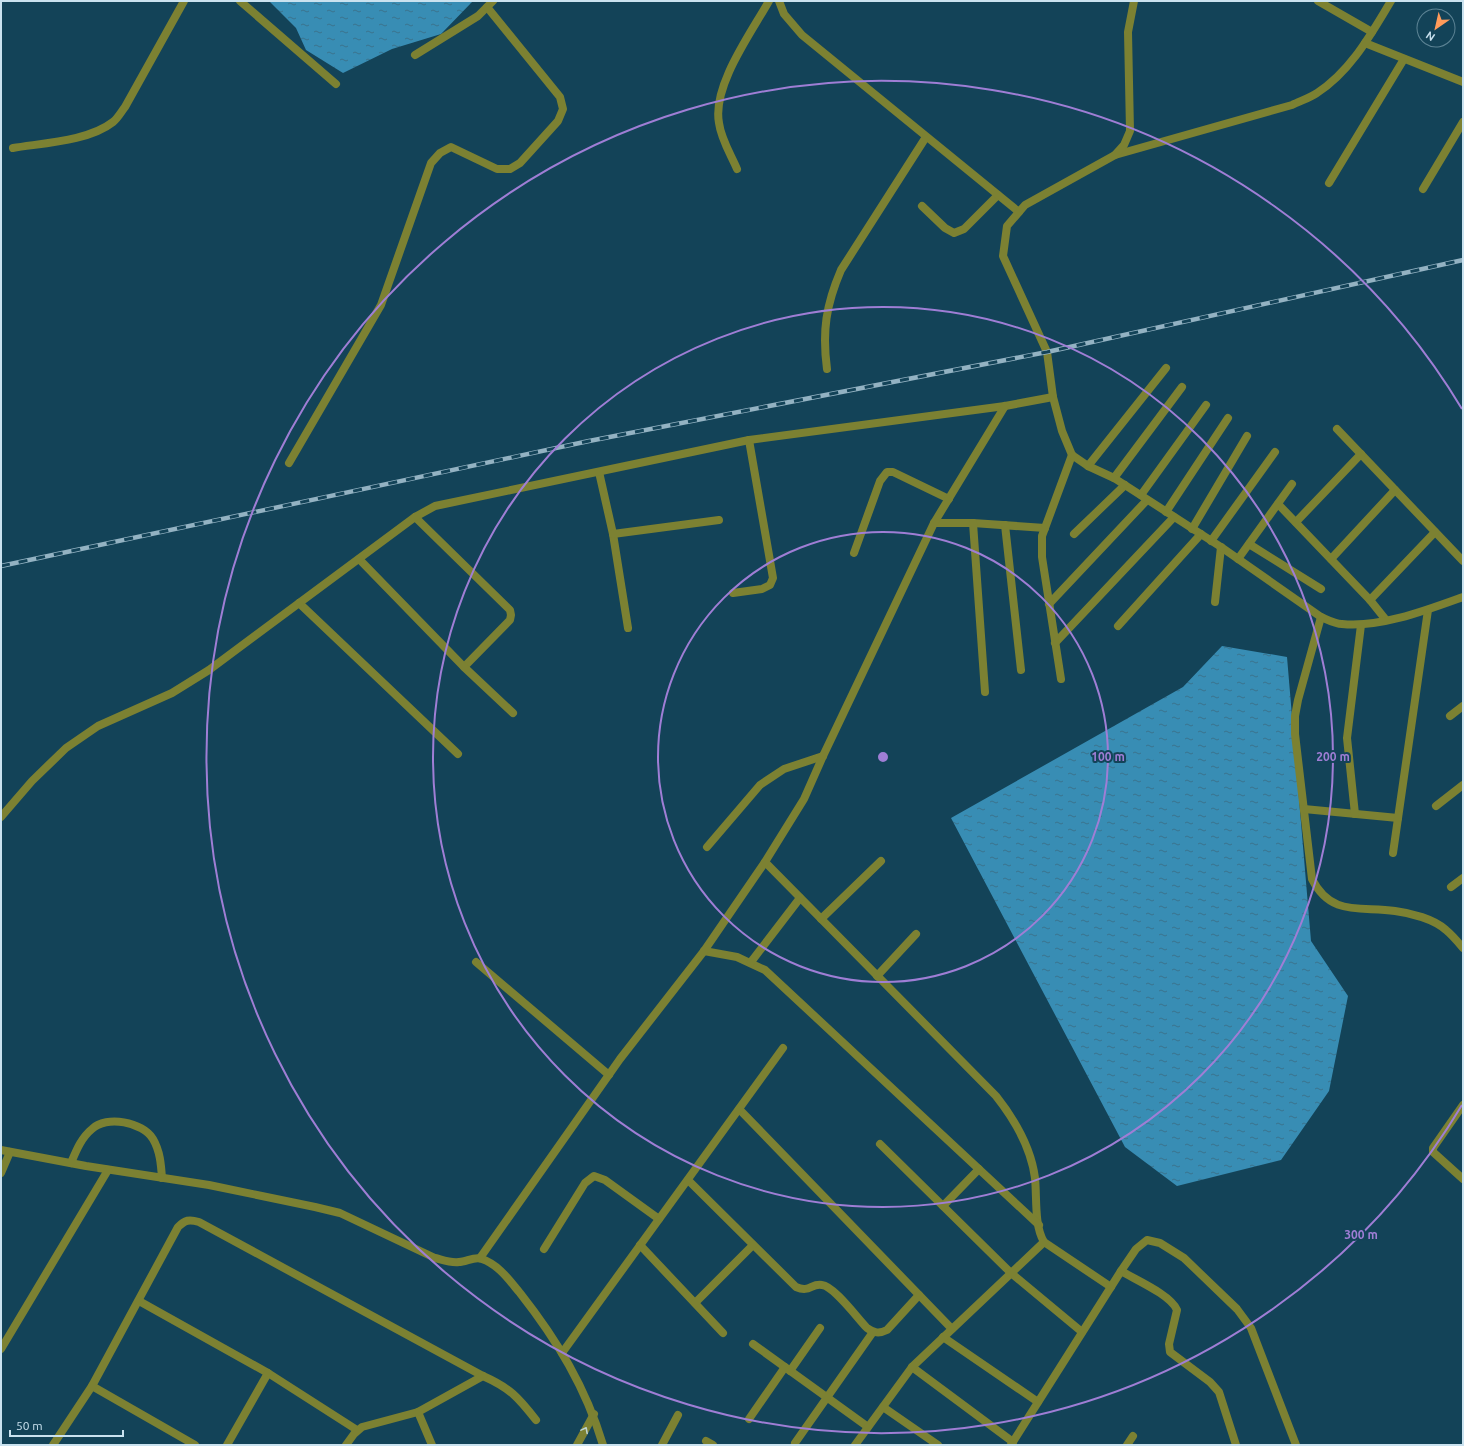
<svg xmlns="http://www.w3.org/2000/svg" width="1464" height="1446" viewBox="0 0 1464 1446" font-family="Ubuntu,sans-serif">
  <style>
    .water { fill: url(#water-ripples) }
    .lines { fill: none; stroke-linecap: round; stroke-linejoin: round }
    .service { stroke: #7c8132; stroke-width: 8 }
    .minor { stroke: #7c8132; stroke-width: 8 }
    .tertiary { stroke: #7c8132; stroke-width: 8 }
    .rail-casing { stroke: #93b2c2; stroke-width: 4.5 }
    .rail { stroke: #134358; stroke-width: 3; stroke-dasharray: 9; stroke-linecap: butt }
    .oneway { stroke: #bed3d3 }
    .ring { fill: none; stroke: #9f7ed5; stroke-width: 2 }
    .centre { fill: #9f7ed5; stroke: #134358; stroke-width: 2 }
    .ring-label { font-size: 12px; text-anchor: middle; font-weight: bold; fill: #9f7ed5; stroke: #134358; stroke-width: 4; stroke-linejoin: round; paint-order: stroke }
  </style>
  <defs>
    <pattern id="water-ripples" width="26" height="14" patternUnits="userSpaceOnUse"><rect width="26" height="14" fill="#388db4"/><path d="M2 4q2-2 4 0t4 0M15 11q2-2 4 0t4 0" fill="none" stroke="#3a738e"/></pattern>
  </defs>
  <rect width="100%" height="100%" fill="#134358"/>
  <g class="water">
    <path d="M269,1H473L441,34L392,49L343,73L306,50L296,28Z"/>
    <path d="M1222,646L1287,657L1311,941L1348,996L1329,1091L1281,1160L1177,1186L1125,1147L951,818L1183,687Z"/>
  </g>
  <g class="lines">
    <g class="service">
      <path d="M13,148C43,143 89,141 113,122C118,118 121,112 125,107L184,1"/>
      <path d="M922,206L945,228L954,233L964,229L998,195"/>
      <path d="M707,847L760,785L784,769L823,756"/>
      <path d="M476,962L609,1075"/>
      <path d="M71,1163C76,1151 81,1138 92,1129C106,1115 143,1122 153,1139C160,1151 161,1164 162,1178"/>
    </g>
    <g class="minor">
      <path d="M240,1L336,84"/>
      <path d="M779,1L784,14L802,35L1019,212"/>
      <path d="M1318,1L1372,32"/>
      <path d="M1365,43L1463,82"/>
      <path d="M415,55L478,16L493,1"/>
      <path d="M1115,155L1292,105C1300,101 1310,98 1317,93C1351,71 1371,34 1391,1"/>
      <path d="M737,169C731,155 721,139 719,123C712,86 751,33 769,1"/>
      <path d="M1329,183L1404,59"/>
      <path d="M1423,189L1463,122"/>
      <path d="M827,369C822,331 826,305 841,270L926,137"/>
      <path d="M1337,429L1463,561"/>
      <path d="M289,463L381,305L431,163L440,153L451,147L497,169H510L520,163L558,121L563,109L560,97L487,7"/>
      <path d="M1088,466L1166,368"/>
      <path d="M599,472L613,534L628,628"/>
      <path d="M1114,478L1182,387"/>
      <path d="M1141,495L1206,405"/>
      <path d="M1278,504L1370,600L1386,620"/>
      <path d="M1166,512L1228,418"/>
      <path d="M415,517L510,610L511,615L510,620L464,667"/>
      <path d="M1296,522L1361,454"/>
      <path d="M934,523H973L1045,528"/>
      <path d="M973,523L985,692"/>
      <path d="M1005,525L1021,670"/>
      <path d="M1192,529L1247,436"/>
      <path d="M613,534L719,520"/>
      <path d="M1074,534L1125,485"/>
      <path d="M1211,541L1275,452"/>
      <path d="M1249,544L1321,589"/>
      <path d="M854,553L880,481L887,472H893L949,499"/>
      <path d="M359,559L464,667L513,713"/>
      <path d="M1238,559L1292,484"/>
      <path d="M1331,559L1395,490"/>
      <path d="M733,593L762,589L770,585L773,578L749,440"/>
      <path d="M1370,600L1435,532"/>
      <path d="M1215,602L1221,547"/>
      <path d="M299,603L458,754"/>
      <path d="M1049,604L1147,500"/>
      <path d="M1321,617L1298,700L1295,716V734L1312,879C1331,917 1361,906 1395,911C1411,913 1434,919 1446,930C1452,935 1458,942 1463,948"/>
      <path d="M1118,626L1201,534"/>
      <path d="M1055,643L1174,517"/>
      <path d="M1061,679L1042,557V536L1072,455"/>
      <path d="M1450,716L1463,706"/>
      <path d="M1436,806L1463,785"/>
      <path d="M1304,809L1398,818"/>
      <path d="M1355,814L1347,738L1361,625"/>
      <path d="M1,817L32,781L66,748L98,726L172,693L209,670L415,517L435,506L749,440L1005,406L1053,397"/>
      <path d="M1393,853L1428,610"/>
      <path d="M765,862L996,1096C1015,1120 1031,1147 1035,1178C1037,1197 1034,1226 1044,1242L1111,1287"/>
      <path d="M1451,887L1463,878"/>
      <path d="M821,919L881,861"/>
      <path d="M704,951L737,957L765,970L1039,1225"/>
      <path d="M751,962L800,898"/>
      <path d="M877,976L916,934"/>
      <path d="M1463,1105L1433,1148V1152L1463,1179"/>
      <path d="M739,1109L952,1329"/>
      <path d="M880,1144L1011,1273L1082,1332"/>
      <path d="M1,1150L86,1166L209,1185L315,1207L340,1213L435,1258C443,1260 450,1263 459,1262C466,1262 475,1256 482,1259C499,1265 509,1280 520,1293C557,1340 586,1388 603,1445"/>
      <path d="M1,1173L10,1152"/>
      <path d="M688,1180L796,1287C810,1293 811,1283 822,1285C834,1286 858,1319 867,1328C874,1333 879,1334 887,1330L919,1295"/>
      <path d="M943,1206L979,1169"/>
      <path d="M640,1245L723,1333"/>
      <path d="M544,1249L585,1183L594,1176L605,1180L659,1219"/>
      <path d="M480,1258L620,1059L704,951L765,862L804,799L823,756L934,523L1005,406"/>
      <path d="M1121,1271C1136,1280 1171,1295 1177,1310L1169,1344L1170,1352L1210,1382L1219,1392L1236,1445"/>
      <path d="M139,1301L268,1373L357,1430"/>
      <path d="M695,1303L753,1245"/>
      <path d="M943,1337L1038,1402"/>
      <path d="M753,1344L868,1427"/>
      <path d="M1,1349L108,1170"/>
      <path d="M562,1353L783,1048"/>
      <path d="M912,1367L1013,1442"/>
      <path d="M790,1371L820,1328"/>
      <path d="M92,1386L195,1445"/>
      <path d="M883,1407L938,1445"/>
      <path d="M418,1412L432,1445"/>
      <path d="M749,1419L785,1367"/>
      <path d="M706,1441L713,1445"/>
      <path d="M795,1443L873,1332"/>
      <path d="M53,1445L92,1386L178,1227C185,1220 189,1219 199,1222L483,1376C510,1388 518,1397 536,1420"/>
      <path d="M227,1445L268,1373"/>
      <path d="M346,1445L354,1434L362,1427L418,1412L483,1376"/>
      <path d="M577,1445L594,1414"/>
      <path d="M662,1445L678,1415"/>
      <path d="M855,1445L912,1367L1044,1242"/>
      <path d="M1011,1445L1121,1271L1136,1249L1147,1240L1160,1243L1184,1258L1237,1309L1251,1328L1296,1445"/>
      <path d="M1127,1445L1133,1436"/>
    </g>
    <path class="tertiary" d="M1134,1L1128,32L1130,131L1124,145L1115,155L1025,205L1007,226L1003,256L1047,352L1053,397L1062,431L1072,455L1088,466L1114,478L1221,547L1321,617C1328,620 1335,624 1342,624C1380,628 1427,610 1463,597"/>
    <defs>
      <path id="rail" d="M1,566L589,441L1047,352L1463,260"/>
    </defs>
    <use href="#rail" class="rail-casing"/>
    <use href="#rail" class="rail"/>
  </g>
  <defs><path id="oneway-chevron" d="M-2-3.5L2.5 0L-2 3.5" fill="none" stroke-width="1.6" stroke-linecap="round" stroke-linejoin="round"/></defs>
  <use class="oneway" href="#oneway-chevron" transform="translate(585 1430) rotate(-62)"/>
  <g class="ring">
    <circle cx="883" cy="757" r="225"/>
    <circle cx="883" cy="757" r="450"/>
    <path d="M1462 1105A676 676 0 1 1 1462 409"/>
  </g>
  <circle cx="883" cy="757" r="6" class="centre"/>
  <g class="ring-label">
    <text x="1108" y="761">100 m</text>
    <text x="1333" y="761">200 m</text>
    <text x="1361" y="1239">300 m</text>
  </g>
  <rect width="1464" height="1446" fill="none" stroke="#cae2ef" stroke-width="4"/>
  <g transform="translate(1436 28) rotate(214)"><circle r="19" fill="#134358" stroke="#5c8394"/>
  <path d="M0-3L7 15L0 10L-7 15Z" fill="#ff9b5a"/>
  <text y="-6" font-size="11" font-weight="bold" text-anchor="middle" fill="#cae2ef">N</text>
  </g>
  <path d="M10 1430v6h113v-6" fill="none" stroke="#cae2ef" stroke-width="2"/>
  <text x="16" y="1430" font-size="12" fill="#cae2ef" stroke="#134358" stroke-width="3" paint-order="stroke">50 m</text>
</svg>
